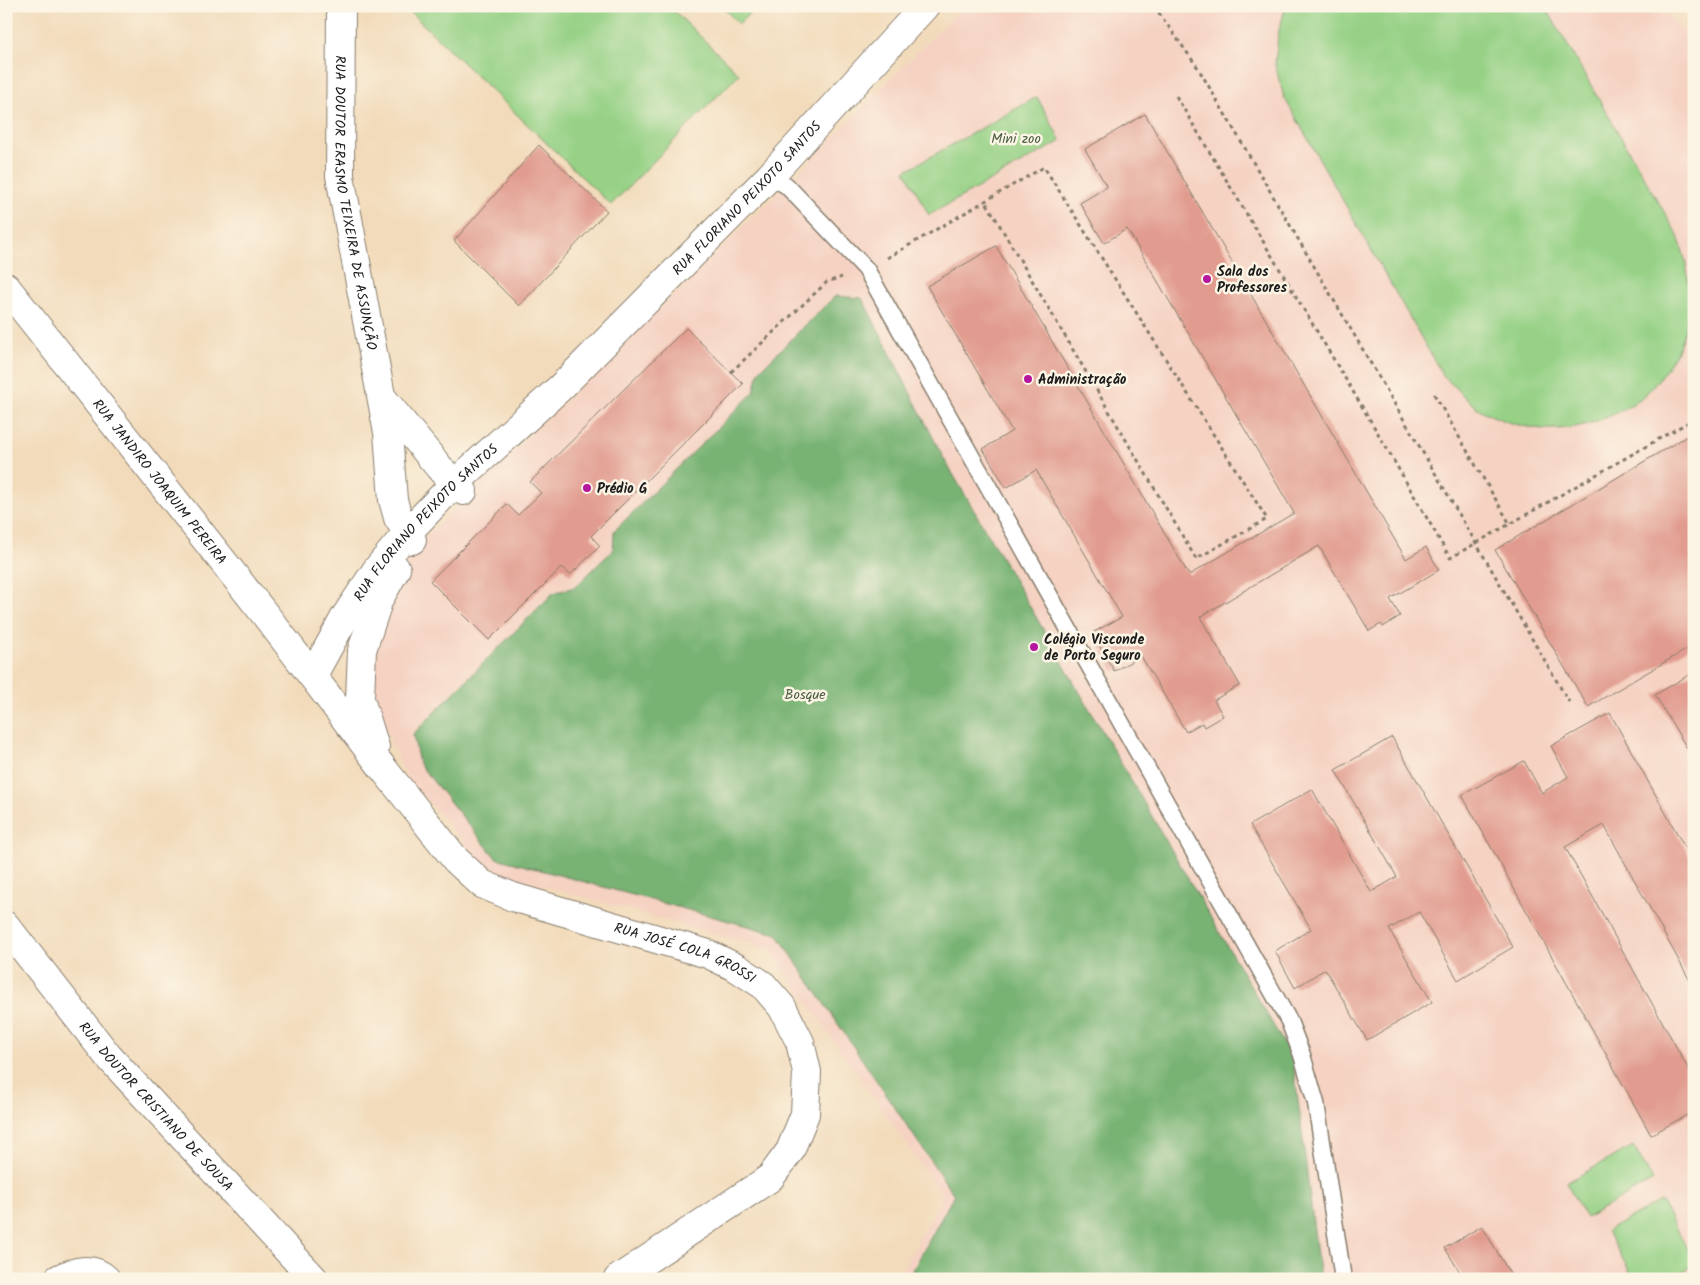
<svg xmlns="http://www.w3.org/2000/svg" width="1700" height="1285" viewBox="0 0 1700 1285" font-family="Kalam,sans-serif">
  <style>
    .built { fill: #f5d2c2 }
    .green { fill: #96d186; stroke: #597651 }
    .forest { fill: #78b373; stroke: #4a6848 }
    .building { fill: #e19c8f }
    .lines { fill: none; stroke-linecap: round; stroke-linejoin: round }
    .service-casing { stroke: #877c6c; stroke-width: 19 }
    .minor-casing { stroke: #877c6c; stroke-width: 30 }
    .tertiary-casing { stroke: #877c6c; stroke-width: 30 }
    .path { stroke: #877c6c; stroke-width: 3; stroke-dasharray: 4 4; stroke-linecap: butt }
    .service { stroke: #fff; stroke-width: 16 }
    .minor { stroke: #fff; stroke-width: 28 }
    .tertiary { stroke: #fff; stroke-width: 28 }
    .poi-dot { fill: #b5179e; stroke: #fcf5e5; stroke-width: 2 }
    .labels { text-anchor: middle; stroke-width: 5; stroke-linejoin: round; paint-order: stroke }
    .park-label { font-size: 14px; fill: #475b41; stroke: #fcf5e5 }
    .street-label { font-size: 14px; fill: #1c1c1c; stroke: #fcf5e5 }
    .poi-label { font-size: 14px; font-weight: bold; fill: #1c1c1c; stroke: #fcf5e5; text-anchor: start }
  </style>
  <rect width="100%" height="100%" fill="#fcf5e5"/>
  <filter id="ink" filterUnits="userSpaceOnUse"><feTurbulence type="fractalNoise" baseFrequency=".02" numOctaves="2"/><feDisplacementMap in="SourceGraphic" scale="10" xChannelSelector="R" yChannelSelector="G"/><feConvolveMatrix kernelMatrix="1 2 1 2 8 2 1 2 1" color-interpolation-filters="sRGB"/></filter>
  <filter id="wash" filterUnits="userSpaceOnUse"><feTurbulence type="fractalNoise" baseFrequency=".0096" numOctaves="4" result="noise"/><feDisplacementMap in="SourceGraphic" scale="20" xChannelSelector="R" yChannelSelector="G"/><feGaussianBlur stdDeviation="1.12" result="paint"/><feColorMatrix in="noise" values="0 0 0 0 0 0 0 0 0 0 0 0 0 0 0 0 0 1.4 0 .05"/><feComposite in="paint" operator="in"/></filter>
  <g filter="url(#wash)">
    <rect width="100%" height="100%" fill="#f2dbbb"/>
    <path class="built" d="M963,6H1659L1694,42V1279H897L943,1196L769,949L487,870L406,776L367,687L383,607L417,545L786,185Z"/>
    <g class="green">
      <path d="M409,6H669L739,74L611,205L407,9Z"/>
      <path d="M721,6H756L739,24Z"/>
      <path d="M1286,6H1545L1678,236C1696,287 1694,336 1659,379C1653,385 1648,393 1641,398C1630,407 1617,413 1605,418C1563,435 1524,432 1484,412C1468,403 1455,387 1442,374L1284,97L1275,65L1278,34Z"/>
      <path d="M1037,97L1061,141L929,215L905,171Z"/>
      <path d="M1633,1146L1653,1180L1586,1218L1566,1183Z"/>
      <path d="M1661,1201L1694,1261V1265L1670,1279H1634L1607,1231Z"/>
    </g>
    <path class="forest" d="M835,296L862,298L943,457L1293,1059L1320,1279H908L954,1195L777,934L496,858L419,764L413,734L553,593L575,587L613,550L614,531L754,392L759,371Z"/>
    <g id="blocks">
      <g class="building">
        <path d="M1145,114L1406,559L1426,547L1439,570L1390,599L1400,616L1383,627L1381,624L1369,631L1319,546L1200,617L1240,685L1214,700L1223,716L1204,727L1202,723L1186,732L1141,656L1114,671L1092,633L1122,617L1036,470L1006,488L983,449L1012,431L927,286L996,246L1189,575L1294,513L1127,229L1104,243L1080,203L1107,187L1085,149Z"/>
        <path d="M539,145L607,211L519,306L454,241Z"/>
        <path d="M686,328L743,384L591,536L600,546L570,575L562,567L489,640L430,581L507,504L518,515L541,493L530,482Z"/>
        <path d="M1694,432V645L1588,707L1495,550Z"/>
        <path d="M1694,672V760L1655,695Z"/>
        <path d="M1610,713L1694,864V988L1604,825L1565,847L1694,1079V1111L1651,1135L1462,795L1524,761L1542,793L1568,777L1551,746Z"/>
        <path d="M1392,737L1513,947L1458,980L1419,912L1389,929L1432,1002L1367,1040L1325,969L1295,988L1275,951L1311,929L1250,825L1312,789L1371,892L1397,877L1335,770Z"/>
        <path d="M1482,1226L1513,1279H1464L1445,1248Z"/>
      </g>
    </g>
  </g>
  <g filter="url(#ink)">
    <use href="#blocks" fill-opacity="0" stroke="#877c6c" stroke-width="1"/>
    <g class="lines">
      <defs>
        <path id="service" d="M769,177L786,185L866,269L1289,1021L1302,1055L1316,1103L1343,1279"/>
        <g id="minor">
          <path id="s1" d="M341,6L340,176L388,433L393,500L398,518L412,540"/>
          <path d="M384,400L439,467L454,484L463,491"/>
          <path id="s2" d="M382,767L456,860L482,884L513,897L708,954L737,968L763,985L782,1007L800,1042L807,1072L805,1114L790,1151L770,1178L618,1279"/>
          <path id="s3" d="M6,926L108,1056L314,1279"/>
          <path d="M58,1279C73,1271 93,1266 106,1279"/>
        </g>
        <g id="tertiary">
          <path id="s4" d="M6,287L267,617L382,767"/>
          <path id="s5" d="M313,675L345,617L377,569L407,533L454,484L562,386L769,177L925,6"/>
          <path d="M375,747L360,699L362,650L379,599L396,569"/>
        </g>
      </defs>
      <use href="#service" class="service-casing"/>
      <use href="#minor" class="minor-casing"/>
      <use href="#tertiary" class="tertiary-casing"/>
      <g class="path">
        <path d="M1154,6L1198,68L1569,702"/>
        <path d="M1176,96L1379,435L1450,558L1694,419"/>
        <path d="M887,258L1044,167L1267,519L1196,559L986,202"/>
        <path d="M731,372L827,282L842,277"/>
        <path d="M1434,394L1510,524"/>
      </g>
      <use href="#service" class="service"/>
      <use href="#minor" class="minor"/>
      <use href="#tertiary" class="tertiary"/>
    </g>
  </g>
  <g class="poi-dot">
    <circle cx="1207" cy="279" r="5"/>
    <circle cx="1028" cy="379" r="5"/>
    <circle cx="587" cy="488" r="5"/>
    <circle cx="1034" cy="647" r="5"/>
  </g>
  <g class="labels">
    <g class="park-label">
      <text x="1016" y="143">Mini zoo</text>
      <text x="805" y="699">Bosque</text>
    </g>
    <g class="street-label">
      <text dy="5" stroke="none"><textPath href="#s5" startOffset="648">RUA FLORIANO PEIXOTO SANTOS</textPath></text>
      <text dy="5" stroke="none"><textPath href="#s1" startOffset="198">RUA DOUTOR ERASMO TEIXEIRA DE ASSUNÇÃO</textPath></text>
      <text dy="5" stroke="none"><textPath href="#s4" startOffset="248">RUA JANDIRO JOAQUIM PEREIRA</textPath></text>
      <text dy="5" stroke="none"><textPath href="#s5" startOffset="191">RUA FLORIANO PEIXOTO SANTOS</textPath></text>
      <text dy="5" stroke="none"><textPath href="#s2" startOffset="369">RUA JOSÉ COLA GROSSI</textPath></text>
      <text dy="5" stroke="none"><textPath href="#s3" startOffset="235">RUA DOUTOR CRISTIANO DE SOUSA</textPath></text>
    </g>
    <g class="poi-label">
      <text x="1217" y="276">Sala dos<tspan x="1217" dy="16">Professores</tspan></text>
      <text x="1038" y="384">Administração</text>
      <text x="597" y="493">Prédio G</text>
      <text x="1044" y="644">Colégio Visconde<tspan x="1044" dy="16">de Porto Seguro</tspan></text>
    </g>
  </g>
  <rect width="1700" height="1285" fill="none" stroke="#fcf5e5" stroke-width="25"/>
</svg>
